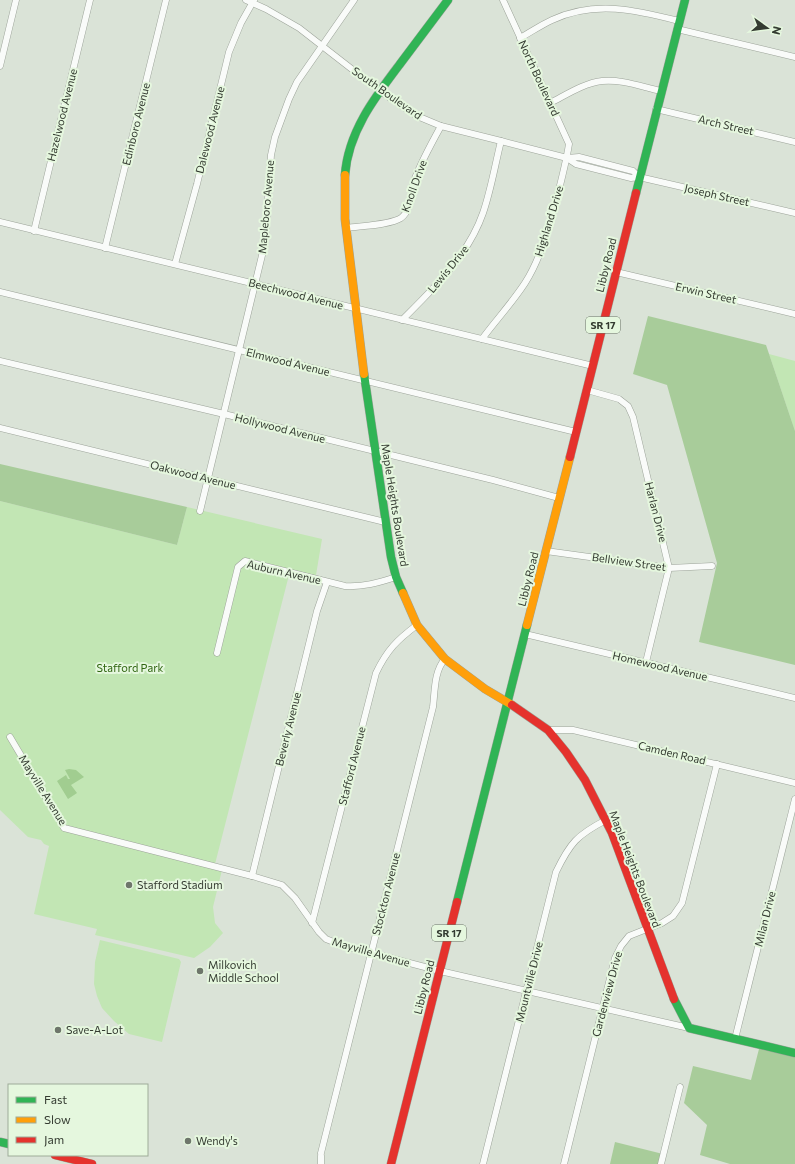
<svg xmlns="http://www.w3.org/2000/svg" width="795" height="1164" viewBox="0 0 795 1164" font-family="Commissioner,sans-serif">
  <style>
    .green { fill: #c2e6b4 }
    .forest { fill: #a8cc9a }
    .water { fill: #a1cd90 }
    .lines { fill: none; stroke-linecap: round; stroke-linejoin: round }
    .street-casing { stroke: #9ca399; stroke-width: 7 }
    .fast-casing { stroke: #9ca399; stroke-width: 9 }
    .slow-casing { stroke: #9ca399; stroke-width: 9 }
    .jam-casing { stroke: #9ca399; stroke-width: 9 }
    .street { stroke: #f9fbf9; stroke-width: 6 }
    .fast { stroke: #30b455; stroke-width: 8 }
    .slow { stroke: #ff9f0a; stroke-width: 8 }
    .jam { stroke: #e5322d; stroke-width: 8 }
    .poi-dot { fill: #6e766b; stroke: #e5f7de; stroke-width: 1.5 }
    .labels { text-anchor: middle; stroke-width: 4; stroke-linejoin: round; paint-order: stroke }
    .shield { fill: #e5f7de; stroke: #697365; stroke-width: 1 }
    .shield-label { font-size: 10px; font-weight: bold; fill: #343b31 }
    .street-label { font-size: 11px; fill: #343b31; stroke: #e5f7de }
    .park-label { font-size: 11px; fill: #306511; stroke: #e5f7de }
    .poi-label { font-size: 11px; fill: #343b31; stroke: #e5f7de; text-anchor: start }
  </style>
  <rect width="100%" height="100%" fill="#dae3d7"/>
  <g class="green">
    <path d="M769,354L795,361V431Z"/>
    <path d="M0,501L177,545L187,507L322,539L315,581L289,575L214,868L222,870L213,907L215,923L223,933L210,947L194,958L95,935L97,929L34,914L49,846L44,844L41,840L28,837L0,810Z"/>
    <path d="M100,940L179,959L181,962L162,1042L129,1034L114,1021L102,1008L97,996L94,984L95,962Z"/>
  </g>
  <g class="forest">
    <path d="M648,316L766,345L795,431V665L699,642L717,563L667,385L633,374Z"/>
    <path d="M0,464L187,507L177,545L0,501Z"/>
    <path d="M760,1045L795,1053V1164H730L700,1155L707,1125L684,1103L693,1066L751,1080Z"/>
    <path d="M615,1142L663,1154L661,1164H610Z"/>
  </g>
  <path class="water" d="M69,769L76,770L84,777L71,785L77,793L68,799L57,781L66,775L68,779H70L65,770Z"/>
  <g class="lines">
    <defs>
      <g id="street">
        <path d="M246,0L266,9L299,28L380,91L417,116L441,126L501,141L567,158L579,157L633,171L639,177"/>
        <path d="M677,29L795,57"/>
        <path d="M520,38C531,32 541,25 552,20C595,0 636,10 679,21"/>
        <path d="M0,66L16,0"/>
        <path d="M550,103C566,95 584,83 602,81C622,79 642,87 661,91"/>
        <path d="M656,109L795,142"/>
        <path d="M567,158L576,164L631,178L639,177L795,213"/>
        <path d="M0,222L593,366"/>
        <path d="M347,228C360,226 390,225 401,218C411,211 411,192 414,181C421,162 431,144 441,126"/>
        <path d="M34,231L90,0"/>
        <path d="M105,248L166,0"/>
        <path d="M175,264L197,184L229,52L241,23L254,0"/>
        <path d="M616,272L795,314"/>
        <path d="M0,292L576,432"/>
        <path d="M402,320C434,288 468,256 483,213C491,190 495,165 501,141"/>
        <path d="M482,339C496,320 512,303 525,283C541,258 548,229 556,201C561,182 566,163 569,144L503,0"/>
        <path d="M0,361L224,414L493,480L559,498"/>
        <path d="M587,390L619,399L628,406L633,417L669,568L646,662"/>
        <path d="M0,428L385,522"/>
        <path d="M200,511L265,243L271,155L275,137L289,99L297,82L354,0"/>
        <path d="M546,551L669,568L712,566"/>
        <path d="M525,634L795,698"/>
        <path d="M217,653L238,567L245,561L345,586C363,587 378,583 396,577"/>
        <path d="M548,730H573L795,783"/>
        <path d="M10,737L64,828L252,876L282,885L295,898L319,932L326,939L341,945L440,971L689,1028"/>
        <path d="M252,876L317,611L327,582"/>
        <path d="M312,923L376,673C387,650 397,640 417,625"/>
        <path d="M735,1039L795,799"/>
        <path d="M321,1153L433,707C435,691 434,671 445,659"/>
        <path d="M321,1164V1156"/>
        <path d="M483,1164L556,872C570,843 577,835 606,820"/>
        <path d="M564,1164L615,958L621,946L629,936L662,923L673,916L682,903L717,764"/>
        <path d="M661,1164L680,1087"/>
      </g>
      <g id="fast">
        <path d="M345,175C348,132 375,97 400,64C416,43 432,21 448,0"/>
        <path d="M636,193L685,0"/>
        <path d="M364,374L391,557L396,577L403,593"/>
        <path d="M457,902L527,625"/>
        <path d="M674,999L689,1028L795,1053"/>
        <path d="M0,1142L9,1144"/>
      </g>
      <g id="slow">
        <path d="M345,175V219L364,374"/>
        <path d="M403,593L417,625L445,659L485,689L512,705"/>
        <path d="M527,625L570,457"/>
      </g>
      <g id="jam">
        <path d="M570,457L636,193"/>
        <path d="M512,705L548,730L566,752L585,780L612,833L674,999"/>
        <path d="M55,1155L92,1164"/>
        <path d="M391,1164L457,902"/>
      </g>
    </defs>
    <use href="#street" class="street-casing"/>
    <use href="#fast" class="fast-casing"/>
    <use href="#slow" class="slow-casing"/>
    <use href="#jam" class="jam-casing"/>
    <use href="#street" class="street"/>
    <use href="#fast" class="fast"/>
    <use href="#slow" class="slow"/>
    <use href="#jam" class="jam"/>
  </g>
  <g class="poi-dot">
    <circle cx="129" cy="885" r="4"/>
    <circle cx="200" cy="971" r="4"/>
    <circle cx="58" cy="1030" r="4"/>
    <circle cx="188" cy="1141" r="4"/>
  </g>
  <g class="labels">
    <g class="shield">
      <rect x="586" y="317" width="34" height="16" rx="3"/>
      <rect x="432" y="925" width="34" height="16" rx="3"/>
    </g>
    <g class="shield-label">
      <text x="603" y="329">SR 17</text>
      <text x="449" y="937">SR 17</text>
    </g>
    <g class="street-label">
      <text transform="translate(539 78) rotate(65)" y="4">North Boulevard</text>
      <text transform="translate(387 93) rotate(35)" y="4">South Boulevard</text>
      <text transform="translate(62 115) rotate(-76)" y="4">Hazelwood Avenue</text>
      <text transform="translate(136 124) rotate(-76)" y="4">Edinboro Avenue</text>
      <text transform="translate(726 125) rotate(13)" y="4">Arch Street</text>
      <text transform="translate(210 130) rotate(-76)" y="4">Dalewood Avenue</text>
      <text transform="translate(414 186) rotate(-70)" y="4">Knoll Drive</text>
      <text transform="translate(717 195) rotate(13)" y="4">Joseph Street</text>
      <text transform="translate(266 207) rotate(-85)" y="4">Mapleboro Avenue</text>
      <text transform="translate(549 221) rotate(-73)" y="4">Highland Drive</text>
      <text transform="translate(606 265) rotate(-76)" y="4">Libby Road</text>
      <text transform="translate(448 269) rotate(-51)" y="4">Lewis Drive</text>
      <text transform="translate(706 293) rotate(13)" y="4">Erwin Street</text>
      <text transform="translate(296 294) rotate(14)" y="4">Beechwood Avenue</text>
      <text transform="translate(288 362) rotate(14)" y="4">Elmwood Avenue</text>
      <text transform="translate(280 428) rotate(14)" y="4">Hollywood Avenue</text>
      <text transform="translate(193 475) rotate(14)" y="4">Oakwood Avenue</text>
      <text transform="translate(395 505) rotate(81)" y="4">Maple Heights Boulevard</text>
      <text transform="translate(656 512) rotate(76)" y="4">Harlan Drive</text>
      <text transform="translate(629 562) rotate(8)" y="4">Bellview Street</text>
      <text transform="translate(284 572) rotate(13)" y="4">Auburn Avenue</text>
      <text transform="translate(528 579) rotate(-76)" y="4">Libby Road</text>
      <text transform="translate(660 666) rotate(13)" y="4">Homewood Avenue</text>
      <text transform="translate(288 729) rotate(-76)" y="4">Beverly Avenue</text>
      <text transform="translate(672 753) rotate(13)" y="4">Camden Road</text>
      <text transform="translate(352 766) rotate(-76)" y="4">Stafford Avenue</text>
      <text transform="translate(43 790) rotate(58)" y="4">Mayville Avenue</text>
      <text transform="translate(635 869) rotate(69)" y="4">Maple Heights Boulevard</text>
      <text transform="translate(386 894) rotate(-76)" y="4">Stockton Avenue</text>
      <text transform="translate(765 919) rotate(-76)" y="4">Milan Drive</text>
      <text transform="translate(371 952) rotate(16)" y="4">Mayville Avenue</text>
      <text transform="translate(529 982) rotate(-76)" y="4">Mountville Drive</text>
      <text transform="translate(424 987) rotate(-76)" y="4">Libby Road</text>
      <text transform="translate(607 994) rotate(-75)" y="4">Gardenview Drive</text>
    </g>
    <g class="park-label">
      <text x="130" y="672">Stafford Park</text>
    </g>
    <g class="poi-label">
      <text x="137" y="889">Stafford Stadium</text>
      <text x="208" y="969">Milkovich<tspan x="208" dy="13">Middle School</tspan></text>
      <text x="66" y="1034">Save-A-Lot</text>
      <text x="196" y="1145">Wendy's</text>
    </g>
  </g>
  <rect x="8" y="1084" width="140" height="72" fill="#e5f7de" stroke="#9eac99"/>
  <rect x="16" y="1097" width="20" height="6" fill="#30b455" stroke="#9eac99"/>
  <text x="44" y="1104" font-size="12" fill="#343b31">Fast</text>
  <rect x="16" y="1117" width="20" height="6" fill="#ff9f0a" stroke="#9eac99"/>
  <text x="44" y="1124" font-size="12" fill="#343b31">Slow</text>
  <rect x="16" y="1137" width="20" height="6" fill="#e5322d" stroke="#9eac99"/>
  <text x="44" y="1144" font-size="12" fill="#343b31">Jam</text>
  <g transform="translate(767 28) rotate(104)" stroke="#e5f7de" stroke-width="3" paint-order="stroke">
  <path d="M0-3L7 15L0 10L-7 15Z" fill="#343b31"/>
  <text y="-6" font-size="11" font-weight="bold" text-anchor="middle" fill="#343b31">N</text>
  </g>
</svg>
